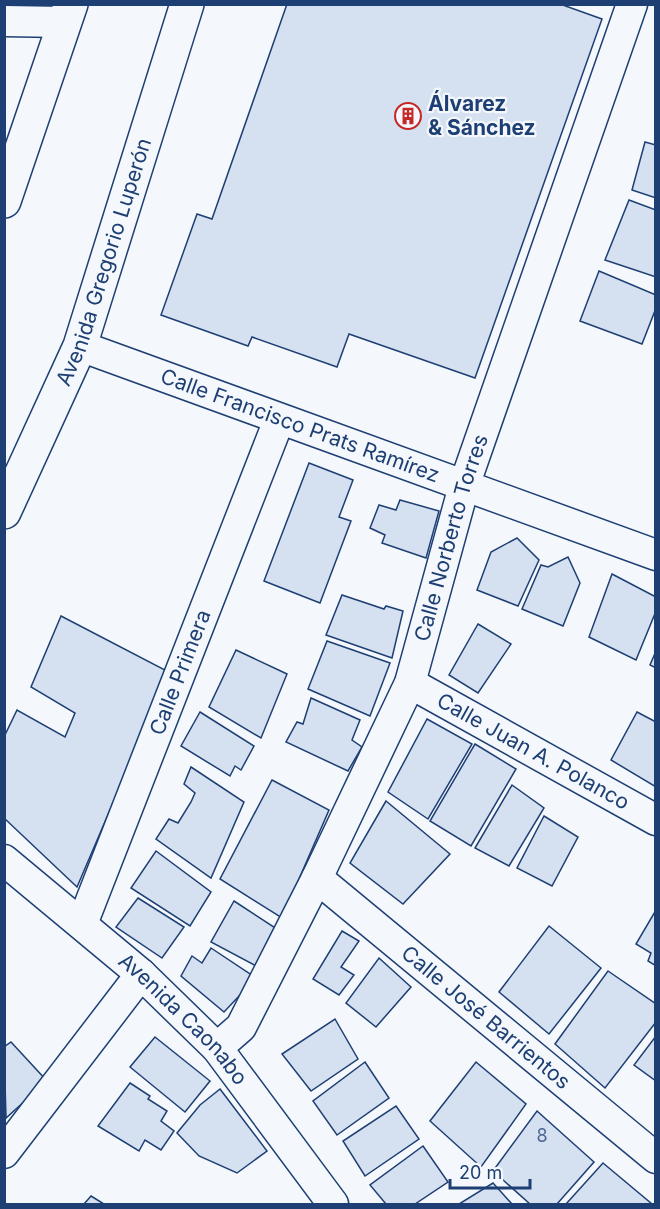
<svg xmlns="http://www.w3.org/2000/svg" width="660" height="1209" viewBox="0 0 660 1209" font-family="Inter,sans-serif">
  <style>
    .building { fill: #d5e0f0; stroke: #1d3f73; stroke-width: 1.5 }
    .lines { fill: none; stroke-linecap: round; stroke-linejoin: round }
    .minor-casing { stroke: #1d3f73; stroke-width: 33 }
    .major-casing { stroke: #1d3f73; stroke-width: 36 }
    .minor { stroke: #f4f7fb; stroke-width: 30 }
    .major { stroke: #f4f7fb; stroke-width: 33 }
    .labels { text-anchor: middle; stroke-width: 4.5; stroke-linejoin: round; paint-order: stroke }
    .number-label { font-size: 18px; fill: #4b6792 }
    .poi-label { font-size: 21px; font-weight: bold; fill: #1d3f73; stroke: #f4f7fb; text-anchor: start }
    .street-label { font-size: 21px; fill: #1d3f73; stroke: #f4f7fb }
  </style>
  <rect width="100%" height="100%" fill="#f4f7fb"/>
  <g class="building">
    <path d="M287,4H560L602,19L475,378L349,334L337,367L252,337L248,346L161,315L197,214L212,219Z"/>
    <path d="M645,142L656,145V198L632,190Z"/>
    <path d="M629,200L656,210V277L605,260Z"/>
    <path d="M599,271L656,295V308L642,344L580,321Z"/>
    <path d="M309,463L353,480L339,517L351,521L320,603L264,581Z"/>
    <path d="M400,500L439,511L426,558L382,543L385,535L370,528L379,505L396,510Z"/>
    <path d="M517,538L539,560L518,606L477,590L491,552Z"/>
    <path d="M568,557L580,583L563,626L522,609L541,565L548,567Z"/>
    <path d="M612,574L656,597V611L636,660L589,637Z"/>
    <path d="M342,595L384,609L386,606L403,611L392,658L326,635Z"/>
    <path d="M61,616L165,670L125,775L77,887L4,818V737L17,710L65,737L75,713L31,687Z"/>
    <path d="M478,624L511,644L478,693L449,675Z"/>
    <path d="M327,641L390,663L370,716L308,689Z"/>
    <path d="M236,650L287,674L261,738L209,707Z"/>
    <path d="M656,651V668L650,665Z"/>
    <path d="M311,698L360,720L352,740L362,747L348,771L286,742L297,722L303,724Z"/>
    <path d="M200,712L254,746L241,770L235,766L230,776L181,746Z"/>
    <path d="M637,712L656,722V787L611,760Z"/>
    <path d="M427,719L472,744L428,819L388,792Z"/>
    <path d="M475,744L516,769L471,846L430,821Z"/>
    <path d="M191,767L244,802L211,878L156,839L169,819L178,823L191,802L195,793L184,784Z"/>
    <path d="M272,780L329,810L282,918L220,879Z"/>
    <path d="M512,785L544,808L509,866L475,848Z"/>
    <path d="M386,801L450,854L403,904L350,863Z"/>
    <path d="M544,816L578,837L552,886L517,868Z"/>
    <path d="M156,851L211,892L190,926L131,888Z"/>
    <path d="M138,898L184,927L162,958L116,927Z"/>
    <path d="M234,901L280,931L262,969L211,942Z"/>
    <path d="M656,910V966L648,961L651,953L636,944Z"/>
    <path d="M549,926L601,968L549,1034L499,992Z"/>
    <path d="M342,931L359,941L341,967L354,975L339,995L313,979Z"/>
    <path d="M211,948L256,978L224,1012L181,976L192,956L202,963Z"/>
    <path d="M379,958L411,987L376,1027L346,1003Z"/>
    <path d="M608,971L656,1004V1022L605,1088L555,1044Z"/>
    <path d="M335,1019L358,1059L311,1091L282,1054Z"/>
    <path d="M656,1036V1081L634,1065Z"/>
    <path d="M155,1037L210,1081L185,1112L130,1067Z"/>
    <path d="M11,1042L47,1081L6,1118L4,1047Z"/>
    <path d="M365,1062L389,1098L337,1135L313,1101Z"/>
    <path d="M476,1062L526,1104L481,1167L430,1121Z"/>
    <path d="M130,1083L150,1096L148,1099L167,1111L161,1121L174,1131L161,1150L145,1140L139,1151L98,1126Z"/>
    <path d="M220,1089L267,1151L237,1173L199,1156L177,1133L200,1105Z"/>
    <path d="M396,1106L419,1139L365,1176L343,1141Z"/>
    <path d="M537,1111L594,1162L557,1204H530L493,1171Z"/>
    <path d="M423,1146L448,1182L415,1204H386L370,1185Z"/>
    <path d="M603,1163L652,1204H566Z"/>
    <path d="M493,1183L512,1204H459Z"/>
    <path d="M91,1196L104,1204H84Z"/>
  </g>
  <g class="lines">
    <defs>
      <g id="minor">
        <path d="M4,21L65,22"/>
        <path id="s1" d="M80,346L656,555"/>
        <path id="s2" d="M410,683L656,820"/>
        <path id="s3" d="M4,860L141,974L217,1048L333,1204"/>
        <path id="s4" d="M317,878L656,1158"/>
        <path id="s5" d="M82,924L279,420"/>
        <path id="s6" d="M217,1048L241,1027L317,878L410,683L464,486L632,4"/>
        <path d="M4,1153L141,974"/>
      </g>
      <g id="major">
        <path d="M4,201L71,4"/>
        <path id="s7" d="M4,512L80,346L187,4"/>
      </g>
    </defs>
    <use href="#minor" class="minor-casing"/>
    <use href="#major" class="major-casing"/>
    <use href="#minor" class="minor"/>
    <use href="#major" class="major"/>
  </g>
  <defs>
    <symbol id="building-ring" viewBox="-11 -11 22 22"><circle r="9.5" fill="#f4f7fb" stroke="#c62828" stroke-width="1.5"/><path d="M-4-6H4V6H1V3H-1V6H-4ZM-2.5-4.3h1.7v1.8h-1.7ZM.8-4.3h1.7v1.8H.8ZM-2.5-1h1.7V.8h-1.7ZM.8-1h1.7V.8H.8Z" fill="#c62828"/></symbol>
  </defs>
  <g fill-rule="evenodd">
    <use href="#building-ring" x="393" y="101" width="30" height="30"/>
  </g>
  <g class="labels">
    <g class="number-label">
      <text x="542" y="1142">8</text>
    </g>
    <g class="poi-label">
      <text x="428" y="111">Álvarez<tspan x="428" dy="24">&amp; Sánchez</tspan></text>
    </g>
    <g class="street-label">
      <text dy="7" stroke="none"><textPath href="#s7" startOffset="270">Avenida Gregorio Luperón</textPath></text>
      <text dy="7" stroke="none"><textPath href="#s1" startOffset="234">Calle Francisco Prats Ramírez</textPath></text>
      <text dy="7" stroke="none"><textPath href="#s6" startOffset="566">Calle Norberto Torres</textPath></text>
      <text dy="7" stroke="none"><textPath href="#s5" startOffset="270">Calle Primera</textPath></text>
      <text dy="7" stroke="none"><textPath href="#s2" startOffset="141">Calle Juan A. Polanco</textPath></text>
      <text dy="7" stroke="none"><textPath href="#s4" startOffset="219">Calle José Barrientos</textPath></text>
      <text dy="7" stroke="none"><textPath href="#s3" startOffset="240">Avenida Caonabo</textPath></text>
    </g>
  </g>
  <rect width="660" height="1209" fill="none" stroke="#1d3f73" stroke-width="12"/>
  <path d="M450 1179v9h80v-9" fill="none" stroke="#1d3f73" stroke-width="3"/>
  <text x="459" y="1179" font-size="18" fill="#1d3f73" stroke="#f4f7fb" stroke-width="4.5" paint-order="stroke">20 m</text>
</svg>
